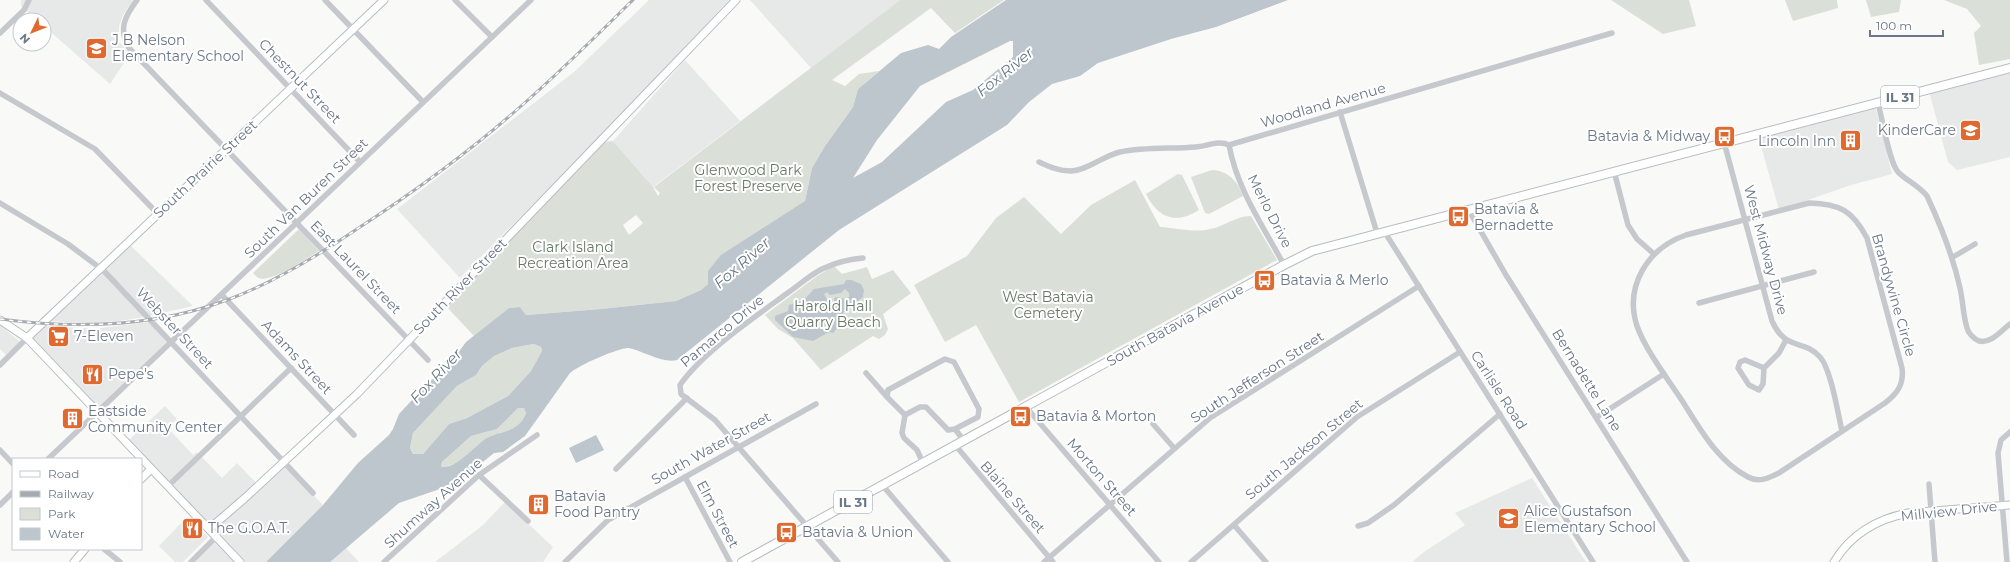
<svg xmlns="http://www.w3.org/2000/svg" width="2010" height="562" viewBox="0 0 2010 562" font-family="Montserrat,sans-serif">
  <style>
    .built { fill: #e7e8e8 }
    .green { fill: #dae0d8; fill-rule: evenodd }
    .water { fill: #bdc6cc; fill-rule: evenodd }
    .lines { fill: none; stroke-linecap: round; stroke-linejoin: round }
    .secondary-casing { stroke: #b7bcc1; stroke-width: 9 }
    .primary-casing { stroke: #b8bcc0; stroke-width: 10 }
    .street { stroke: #c5c8cc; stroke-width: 5.5 }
    .secondary { stroke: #fff; stroke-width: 7 }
    .primary { stroke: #fff; stroke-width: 8 }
    .rail-casing { stroke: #a6abb1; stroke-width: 3 }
    .rail { stroke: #fff; stroke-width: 1.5; stroke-dasharray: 4.5; stroke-linecap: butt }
    .labels { text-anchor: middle; stroke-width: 4; stroke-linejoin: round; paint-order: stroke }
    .shield { fill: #fff; stroke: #96a0ab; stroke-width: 1 }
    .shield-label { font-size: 13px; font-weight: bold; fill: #697787 }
    .poi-label { font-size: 14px; fill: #697787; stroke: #fff; text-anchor: start }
    .street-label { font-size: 14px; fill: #697787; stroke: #fff }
    .park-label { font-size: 14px; fill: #667964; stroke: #fff }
    .water-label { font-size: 15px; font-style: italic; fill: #657782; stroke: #fff }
  </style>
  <rect width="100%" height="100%" fill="#f9f9f7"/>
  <g class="built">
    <path d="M21,0H133L123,15L119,26V42L130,54L110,84L44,26V20H37L21,6Z"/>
    <path d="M649,0H729L617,119L460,278L397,209L574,72Z"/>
    <path d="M750,0H900L811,68Z"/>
    <path d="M685,60L740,121L653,187L613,141Z"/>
    <path d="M2010,71V157L1957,170L1948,162L1929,91Z"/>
    <path d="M1875,105L1892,174L1851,185L1779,210L1759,139Z"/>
    <path d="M128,243L193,306L149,316L103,267Z"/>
    <path d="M101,271L145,317L119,321L81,323L49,321Z"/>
    <path d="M149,322L168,341L98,408L30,338L43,326L79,328H101Z"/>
    <path d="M0,325L20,342L6,355L0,349Z"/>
    <path d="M165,406L177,419L168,428L193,455L197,452L222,478L237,463L261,488L285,466L323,505L266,562H245L128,441Z"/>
    <path d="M1532,478L1586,562H1412L1424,552L1465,525L1455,513Z"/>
    <path d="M505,502L553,547L543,562H435L483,525Z"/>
    <path d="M187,517L208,537L183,562H175L159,546Z"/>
    <path d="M214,542L234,562H195Z"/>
    <path d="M346,548L359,562H330Z"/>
  </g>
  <g class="green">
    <path d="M900,0H1004L955,33L931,8L832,80L845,86L859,74L879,71L858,89L853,107L825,146L812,168L805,201L708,271V284L701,290L676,301L601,309L526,315L520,307L509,308L474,336L446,306L603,142L613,141L653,187L658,196L660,193L654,187ZM636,215L643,223L629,235L623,225Z"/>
    <path d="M1611,0H1689L1696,26L1663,34Z"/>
    <path d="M1785,0H1837L1838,8L1793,21Z"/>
    <path d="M1866,0H1901L1899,12L1871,17Z"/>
    <path d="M1944,0H2010V59L1979,65L1974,33L1981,26L1967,9Z"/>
    <path d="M1212,170C1229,171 1237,181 1243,196L1209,214L1205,213L1191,177Z"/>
    <path d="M1178,174L1182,175L1199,210C1175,225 1158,218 1146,194Z"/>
    <path d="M1135,180L1160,227C1176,228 1195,233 1210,229C1223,227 1238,215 1251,216L1277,260L1019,402L976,325L945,342L914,285L967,256L996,218L1024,197L1061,234L1091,205Z"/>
    <path d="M299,229L319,251C302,261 283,276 263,279C258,279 256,276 253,273Z"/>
    <path d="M834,266L842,274L867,267L872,279L893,270L911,293L883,314L888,329L885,335L879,339L873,336L821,370L793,338L778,329L765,315L817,276Z"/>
    <path d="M534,344L541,347L542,351L531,371L508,396L467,418L449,424L423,454H413L410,448L413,433L457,386L476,375L482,366L494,356L512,348Z"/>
    <path d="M518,408H524L526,413C524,419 520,424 515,427C505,434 491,433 483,441C476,448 451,471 441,466L442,462L471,436L497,429Z"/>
  </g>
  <g class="water">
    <path d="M1006,0H1288L1216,27L1171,39L1098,63L1080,76L1052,84L1029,102L1007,125L839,230L677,360C665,364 642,351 629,348C620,347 577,366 570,373L525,436L503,452L494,453L463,478L437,490L399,503L330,562H266L323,505L358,463L389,435L393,429L399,414L426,385L449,365L466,342L509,308L520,307L526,315L601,309L676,301L701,290L708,284V271L721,255L805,201L812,168L825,146L853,107L858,89L901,53L928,45L939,49L951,37ZM1010,41H1013V57L973,90L946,102L882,162L853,178L877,140L920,86ZM534,344L541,347L542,351L531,371L508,396L467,418L449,424L423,454H413L410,448L413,433L457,386L476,375L482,366L494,356L512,348ZM518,408H524L526,413C524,419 520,424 515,427C506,433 494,433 485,439C477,445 452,472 441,466L442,462L471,436L497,429Z"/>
    <path d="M846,280H851L861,284L864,290L863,297L843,313L845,319L833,333L829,332L813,341L793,337L775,320V316L788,311L789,305L804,300L814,289L844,284ZM845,289L849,293V297L846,299L836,297L834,299V304L830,305L824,294L827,292L830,295L841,293Z"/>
    <path d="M596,435L604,450L576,463L569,448Z"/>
  </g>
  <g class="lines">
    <defs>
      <g id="secondary">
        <path d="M0,320L27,338L240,562"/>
        <path d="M27,338L384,0"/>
        <path d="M141,479L151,469"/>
        <path d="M209,529L245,498L357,394L736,0"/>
        <path d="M74,562L85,549"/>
        <path d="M1834,562C1851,534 1877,519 1908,513L2010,505"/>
      </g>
      <path id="primary" d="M742,562L1284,265L1312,251L2010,68"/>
    </defs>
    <use href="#secondary" class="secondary-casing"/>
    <use href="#primary" class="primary-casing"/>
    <g class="street">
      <path d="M137,0C125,16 118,29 129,48L428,360"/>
      <path d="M206,0L360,162"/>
      <path d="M325,0L423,102"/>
      <path d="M455,0L492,37"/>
      <path d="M0,33L24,10L29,0"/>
      <path d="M0,93L95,149L157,213"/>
      <path d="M1878,103C1882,117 1889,162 1898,172C1907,181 1918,185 1927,196C1941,226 1953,256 1960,288C1963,301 1963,315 1967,328C1968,333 1974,339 1979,341C1991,344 2002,330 2010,324"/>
      <path d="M1340,112L1377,233"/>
      <path d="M1724,142L1772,321C1786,352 1803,338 1820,357C1831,369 1838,414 1842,431"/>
      <path d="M1229,145C1237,189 1263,226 1284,265"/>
      <path d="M1039,162C1050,167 1059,171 1071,171C1088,170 1103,156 1120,152C1145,147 1170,149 1196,147C1207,146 1219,140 1229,145L1612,33"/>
      <path d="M1614,171L1628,225L1637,239L1654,254"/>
      <path d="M0,203L68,244L104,271L313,493"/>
      <path d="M1809,203C1840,204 1852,210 1867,238L1902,368C1904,384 1898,393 1885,403L1779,473C1769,478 1759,483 1748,477C1717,461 1699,427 1681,399C1667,378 1645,349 1637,326C1624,286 1648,248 1686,235Z"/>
      <path d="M1468,209L1506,275L1687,562"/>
      <path d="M1384,231L1593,562"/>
      <path d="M1953,257L1975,244"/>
      <path d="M222,295L354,435"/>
      <path d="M1699,303L1814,272"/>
      <path d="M0,365L27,338"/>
      <path d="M1764,368L1763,384L1759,390L1749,385L1738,368L1740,362L1745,360L1764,368L1779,353L1786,340"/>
      <path d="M866,373L887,397"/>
      <path d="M1026,407L1159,562"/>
      <path d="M905,415L902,433L904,438L917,450L923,463"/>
      <path d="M1597,417L1664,374"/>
      <path d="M1153,424L1174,448"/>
      <path d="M955,429L948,430L926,407H920L905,415L887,397L888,390L945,359L954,362L979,409L978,417L955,429L964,441"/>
      <path d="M956,446L1053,562"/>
      <path d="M0,450L13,464"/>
      <path d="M48,459L531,0"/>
      <path d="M616,469L687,398"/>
      <path d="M479,475L528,521"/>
      <path d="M685,477L730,562"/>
      <path d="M1929,484L1935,562"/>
      <path d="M168,486L291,368"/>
      <path d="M883,486L948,562"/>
      <path d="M0,505L13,492"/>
      <path d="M1234,525L1266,562"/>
      <path d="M1358,526L1368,523L1394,505L1500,414"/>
      <path d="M104,549L120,562"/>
      <path d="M191,562L216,537"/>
      <path d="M384,562L479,475L537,435"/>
      <path d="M565,562L608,520L816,404"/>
      <path d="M838,562L715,420L681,394L680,385C703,352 756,316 789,292C799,285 810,275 822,269C835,263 848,259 863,258"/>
      <path d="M1044,562L1210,418L1419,286"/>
      <path d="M1191,562L1357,417L1460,352"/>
      <path d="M2007,562L1998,453L2001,440L2010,432"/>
    </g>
    <use href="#secondary" class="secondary"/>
    <use href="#primary" class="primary"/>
    <defs>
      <path id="rail" d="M0,319C75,329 155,327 227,300C273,283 316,257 357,229C414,192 469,152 520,107C559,73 596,36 633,0"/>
    </defs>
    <use href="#rail" class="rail-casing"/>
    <use href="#rail" class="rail"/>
  </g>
  <defs>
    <symbol id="school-square" viewBox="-11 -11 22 22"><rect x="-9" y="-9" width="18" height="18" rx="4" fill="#e06930" stroke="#fff"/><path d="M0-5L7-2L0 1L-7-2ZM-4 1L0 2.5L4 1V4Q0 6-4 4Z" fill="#fff"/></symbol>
    <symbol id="bus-square" viewBox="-11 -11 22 22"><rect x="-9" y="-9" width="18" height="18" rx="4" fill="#e06930" stroke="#fff"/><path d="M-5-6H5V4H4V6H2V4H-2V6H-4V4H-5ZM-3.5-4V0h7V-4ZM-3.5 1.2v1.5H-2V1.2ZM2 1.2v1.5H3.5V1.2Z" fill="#fff"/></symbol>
    <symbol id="building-square" viewBox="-11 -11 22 22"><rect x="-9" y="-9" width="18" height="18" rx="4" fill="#e06930" stroke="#fff"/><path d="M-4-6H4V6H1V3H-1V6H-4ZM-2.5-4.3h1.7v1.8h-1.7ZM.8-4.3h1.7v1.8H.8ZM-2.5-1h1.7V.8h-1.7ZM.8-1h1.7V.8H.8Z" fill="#fff"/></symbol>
    <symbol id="supermarket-square" viewBox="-11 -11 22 22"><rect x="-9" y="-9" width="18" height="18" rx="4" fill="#e06930" stroke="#fff"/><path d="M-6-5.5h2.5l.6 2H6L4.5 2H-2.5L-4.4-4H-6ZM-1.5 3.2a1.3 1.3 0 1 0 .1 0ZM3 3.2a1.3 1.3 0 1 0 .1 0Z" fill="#fff"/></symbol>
    <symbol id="restaurant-square" viewBox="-11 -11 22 22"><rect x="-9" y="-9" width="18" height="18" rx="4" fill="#e06930" stroke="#fff"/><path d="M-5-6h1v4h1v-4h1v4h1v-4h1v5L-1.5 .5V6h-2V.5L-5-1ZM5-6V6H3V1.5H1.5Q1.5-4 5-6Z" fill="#fff"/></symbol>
  </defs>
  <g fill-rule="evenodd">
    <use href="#school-square" x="84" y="36" width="25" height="25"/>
    <use href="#school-square" x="1958" y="118" width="25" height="25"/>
    <use href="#bus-square" x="1712" y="124" width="25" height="25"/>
    <use href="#building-square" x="1838" y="128" width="25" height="25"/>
    <use href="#bus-square" x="1446" y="204" width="25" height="25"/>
    <use href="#bus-square" x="1252" y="268" width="25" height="25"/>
    <use href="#supermarket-square" x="46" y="324" width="25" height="25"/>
    <use href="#restaurant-square" x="80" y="362" width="25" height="25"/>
    <use href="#bus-square" x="1008" y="404" width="25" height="25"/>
    <use href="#building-square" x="60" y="406" width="25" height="25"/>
    <use href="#building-square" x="526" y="492" width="25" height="25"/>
    <use href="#school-square" x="1496" y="506" width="25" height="25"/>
    <use href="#restaurant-square" x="180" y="516" width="25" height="25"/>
    <use href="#bus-square" x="774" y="520" width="25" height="25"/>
  </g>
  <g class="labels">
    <g class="shield">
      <rect x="1881" y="86" width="38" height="22" rx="3"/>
      <rect x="834" y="491" width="38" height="22" rx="3"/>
    </g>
    <g class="shield-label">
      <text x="1900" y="102">IL 31</text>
      <text x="853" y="507">IL 31</text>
    </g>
    <g class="poi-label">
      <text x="112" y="45">J B Nelson<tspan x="112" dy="16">Elementary School</tspan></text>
      <text x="1956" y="135" text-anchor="end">KinderCare</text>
      <text x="1710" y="141" text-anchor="end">Batavia &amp; Midway</text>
      <text x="1836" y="146" text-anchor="end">Lincoln Inn</text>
      <text x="1474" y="214">Batavia &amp;<tspan x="1474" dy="16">Bernadette</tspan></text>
      <text x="1280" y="285">Batavia &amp; Merlo</text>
      <text x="74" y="341">7-Eleven</text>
      <text x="108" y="379">Pepe's</text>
      <text x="88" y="416">Eastside<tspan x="88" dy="16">Community Center</tspan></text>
      <text x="1036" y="421">Batavia &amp; Morton</text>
      <text x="554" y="501">Batavia<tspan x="554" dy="16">Food Pantry</tspan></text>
      <text x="1524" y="516">Alice Gustafson<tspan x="1524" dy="16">Elementary School</tspan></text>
      <text x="208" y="533">The G.O.A.T.</text>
      <text x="802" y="537">Batavia &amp; Union</text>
    </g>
    <g class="street-label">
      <text transform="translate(300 81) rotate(46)" y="5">Chestnut Street</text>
      <text transform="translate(1323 105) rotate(-16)" y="5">Woodland Avenue</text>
      <text transform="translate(205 169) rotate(-43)" y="5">South Prairie Street</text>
      <text transform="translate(306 198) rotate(-44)" y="5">South Van Buren Street</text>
      <text transform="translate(1270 211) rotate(63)" y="5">Merlo Drive</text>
      <text transform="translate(1766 250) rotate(75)" y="5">West Midway Drive</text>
      <text transform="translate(356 267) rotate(46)" y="5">East Laurel Street</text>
      <text transform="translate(460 286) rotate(-46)" y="5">South River Street</text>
      <text transform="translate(1894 295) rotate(74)" y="5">Brandywine Circle</text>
      <text transform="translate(1175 325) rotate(-29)" y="5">South Batavia Avenue</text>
      <text transform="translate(175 328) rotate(47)" y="5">Webster Street</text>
      <text transform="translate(722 331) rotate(-40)" y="5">Pamarco Drive</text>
      <text transform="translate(297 357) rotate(47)" y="5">Adams Street</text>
      <text transform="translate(1257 377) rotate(-33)" y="5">South Jefferson Street</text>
      <text transform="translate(1587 380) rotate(58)" y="5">Bernadette Lane</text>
      <text transform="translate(1499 390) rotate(57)" y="5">Carlisle Road</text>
      <text transform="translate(711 448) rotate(-29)" y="5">South Water Street</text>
      <text transform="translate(1304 449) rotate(-40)" y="5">South Jackson Street</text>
      <text transform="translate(1102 477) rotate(49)" y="5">Morton Street</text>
      <text transform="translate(1013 497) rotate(49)" y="5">Blaine Street</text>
      <text transform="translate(433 503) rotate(-42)" y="5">Shumway Avenue</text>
      <text transform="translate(1949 511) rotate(-6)" y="5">Millview Drive</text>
      <text transform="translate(718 514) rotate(62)" y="5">Elm Street</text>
    </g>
    <g class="park-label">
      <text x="748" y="175">Glenwood Park<tspan x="748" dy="16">Forest Preserve</tspan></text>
      <text x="573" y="252">Clark Island<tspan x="573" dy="16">Recreation Area</tspan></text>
      <text x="1048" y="302">West Batavia<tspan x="1048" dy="16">Cemetery</tspan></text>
      <text x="833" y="311">Harold Hall<tspan x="833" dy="16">Quarry Beach</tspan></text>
    </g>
    <g class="water-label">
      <text transform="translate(1005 72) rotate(-39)" y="5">Fox River</text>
      <text transform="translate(742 263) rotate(-41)" y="5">Fox River</text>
      <text transform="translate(436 376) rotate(-47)" y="5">Fox River</text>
    </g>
  </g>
  <rect x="12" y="458" width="130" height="92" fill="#ffffff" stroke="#c3c9cf"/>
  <rect x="20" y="471" width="20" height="6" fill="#ffffff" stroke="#c3c9cf"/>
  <text x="48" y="478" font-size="12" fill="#697787">Road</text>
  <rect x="20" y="491" width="20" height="6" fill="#a6abb1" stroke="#c3c9cf"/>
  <text x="48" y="498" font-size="12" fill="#697787">Railway</text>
  <rect x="20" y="508" width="20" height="12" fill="#dae0d8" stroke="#c3c9cf"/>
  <text x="48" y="518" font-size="12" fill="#697787">Park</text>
  <rect x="20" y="528" width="20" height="12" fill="#bdc6cc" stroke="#c3c9cf"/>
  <text x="48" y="538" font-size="12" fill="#697787">Water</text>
  <g transform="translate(32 32) rotate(227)"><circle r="19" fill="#ffffff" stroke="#c3c9cf"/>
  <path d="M0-3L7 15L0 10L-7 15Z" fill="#e06930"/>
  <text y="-6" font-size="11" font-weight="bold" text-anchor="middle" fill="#697787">N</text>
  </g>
  <path d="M1870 30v6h73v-6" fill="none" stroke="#697787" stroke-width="2"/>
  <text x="1876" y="30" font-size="12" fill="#697787" stroke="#ffffff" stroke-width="3" paint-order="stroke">100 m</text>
</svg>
